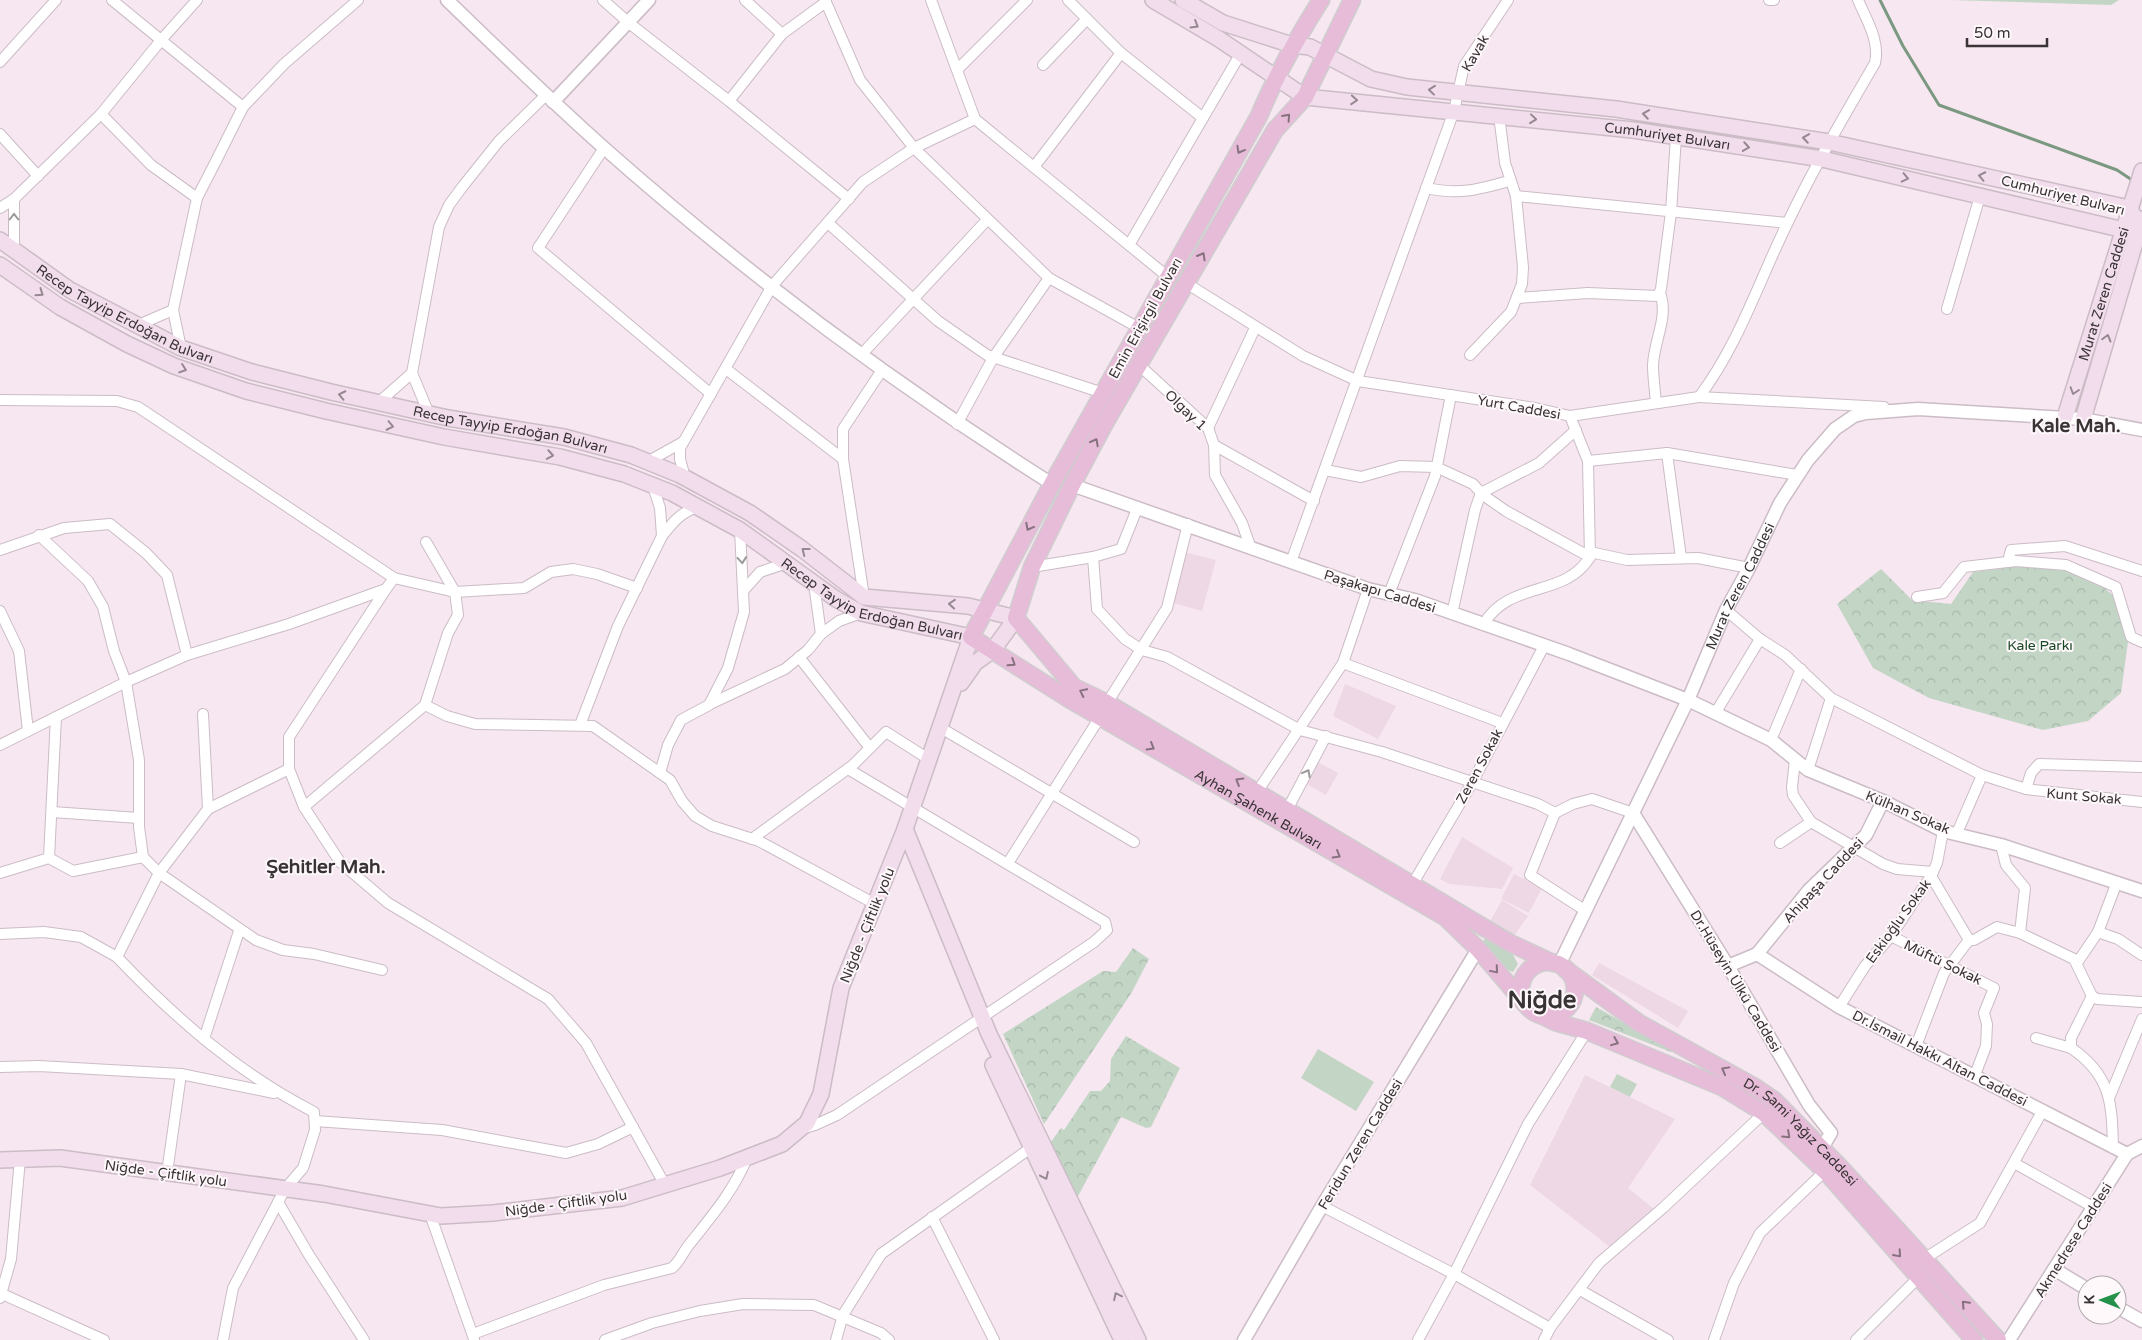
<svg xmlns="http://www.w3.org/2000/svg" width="2142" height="1340" viewBox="0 0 2142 1340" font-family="'Varela Round',sans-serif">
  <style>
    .built { fill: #eed8e5 }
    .green { fill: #c3d6c6 }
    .forest { fill: url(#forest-crowns) }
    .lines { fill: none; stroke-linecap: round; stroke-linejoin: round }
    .stream { stroke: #7b9880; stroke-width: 3 }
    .minor-casing { stroke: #cbbcc6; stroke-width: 12 }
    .tertiary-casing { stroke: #cbbcc6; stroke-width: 15 }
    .secondary-casing { stroke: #cbbcc6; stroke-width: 18 }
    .primary-casing { stroke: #cfcecf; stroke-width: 19 }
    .minor { stroke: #fff; stroke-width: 10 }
    .tertiary { stroke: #fff; stroke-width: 12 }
    .secondary { stroke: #f2ddec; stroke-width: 15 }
    .primary { stroke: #e6bcd8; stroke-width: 16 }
    .oneway { stroke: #968891 }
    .oneway2 { stroke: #87717f }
    .oneway3 { stroke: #9c999a }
    .labels { text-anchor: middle; stroke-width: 4; stroke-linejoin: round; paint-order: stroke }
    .street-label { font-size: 14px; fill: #393336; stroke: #fef8fb }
    .park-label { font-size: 14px; fill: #164725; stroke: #fef8fb }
    .district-label { font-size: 19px; font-weight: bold; fill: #393336; stroke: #fef8fb }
    .town-label { font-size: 24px; font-weight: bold; fill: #393336; stroke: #fef8fb }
  </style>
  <defs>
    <pattern id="forest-crowns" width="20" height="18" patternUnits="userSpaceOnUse" patternTransform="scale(1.25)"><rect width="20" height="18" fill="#c3d6c6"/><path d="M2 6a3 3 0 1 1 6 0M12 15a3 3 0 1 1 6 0" fill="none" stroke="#a8b8ab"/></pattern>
  </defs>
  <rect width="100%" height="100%" fill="#f7e7f1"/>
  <g class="built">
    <path d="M1184,552L1216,560L1202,611L1170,602Z"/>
    <path d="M1345,684L1396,706L1378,739L1333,716Z"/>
    <path d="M1316,761L1338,773L1326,795L1305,783Z"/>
    <path d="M1462,837L1513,868L1502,889L1449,884L1440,879Z"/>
    <path d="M1514,874L1542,888L1529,913L1501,899Z"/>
    <path d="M1502,900L1528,916L1514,936L1489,923Z"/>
    <path d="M1599,963L1688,1011L1678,1028L1592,975Z"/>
    <path d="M1585,1075L1675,1119L1628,1188L1654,1209L1610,1247L1530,1185Z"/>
  </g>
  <g class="green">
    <path d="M1950,0H2119L2111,5Z"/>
    <path d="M1485,938L1512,953L1518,964L1513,972L1506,969L1483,942Z"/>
    <path d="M1318,1049L1374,1082L1356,1111L1301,1078Z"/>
    <path d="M1617,1074L1637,1084L1630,1097L1610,1087Z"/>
  </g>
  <g class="forest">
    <path d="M2042,563L2087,573L2116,598L2128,642L2121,693L2088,721L2043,730L1929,698L1873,668L1837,604L1881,569L1912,600L1951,604L1973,572Z"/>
    <path d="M1133,948L1149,959L1132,992L1044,1124L1003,1034L1103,971L1116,972Z"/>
    <path d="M1596,1007L1672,1050L1671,1052L1589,1020Z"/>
    <path d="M1126,1036L1180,1068L1151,1127L1146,1128L1121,1117L1078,1196L1073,1198L1050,1143L1061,1128L1064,1130L1090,1091H1101L1110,1081L1111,1059Z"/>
  </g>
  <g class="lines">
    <path class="stream" d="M1880,0L1903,46L1939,105L2117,170L2135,182"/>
    <defs>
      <g id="minor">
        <path d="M112,0L243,107"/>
        <path d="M603,0L629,23L729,101L782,34"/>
        <path d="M745,0L782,34L826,2"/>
        <path d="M825,0L860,80L914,148L1049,278L993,358L957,424"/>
        <path d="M1769,0H1774"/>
        <path d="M1121,53L1203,118L1241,53"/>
        <path d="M0,62L56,0"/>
        <path d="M1043,65L1087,19"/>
        <path d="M958,69L1027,0"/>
        <path d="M729,101L849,199"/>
        <path d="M101,114L151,165L197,198"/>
        <path d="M975,119L1168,277"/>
        <path d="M0,134L38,176"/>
        <path d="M604,148L538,248L711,394"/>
        <path d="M1034,167L1121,53L1068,0"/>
        <path d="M1426,188C1459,195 1477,190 1509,181"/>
        <path d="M1516,196L1787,223"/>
        <path d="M14,199L101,114L162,39L197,0"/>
        <path d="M0,208L14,199V251"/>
        <path d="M828,223L938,321L987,355L1103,393"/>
        <path d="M1129,245L1203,118"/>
        <path d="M1049,278L1139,328"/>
        <path d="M1186,283L1303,356L1358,381L1535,408L1570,416L1699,397C1739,344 1758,283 1787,224C1813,169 1844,116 1875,63C1880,41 1867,21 1858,0"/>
        <path d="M1517,298L1588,293L1658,296L1661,289L1671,212L1676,137"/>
        <path d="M1947,309L1980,196"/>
        <path d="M136,326L173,310"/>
        <path d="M181,348L173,310L197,198L216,161L243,107L284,64L358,0"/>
        <path d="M861,355L987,220"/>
        <path d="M1470,355L1511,312L1522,284L1523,267L1516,196L1505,163L1499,115"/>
        <path d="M1139,365L1208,428L1214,445L1215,475L1242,523L1250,546"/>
        <path d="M726,369L843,459"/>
        <path d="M1699,397L1884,407"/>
        <path d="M0,400L117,401L138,407L394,578"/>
        <path d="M378,403L412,373"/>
        <path d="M1656,403C1655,391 1653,377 1653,365C1654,340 1669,317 1660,293"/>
        <path d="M429,414L412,373L439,227L449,205L463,186L499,141L546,95"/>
        <path d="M1208,428L1255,328"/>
        <path d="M1214,445L1314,501"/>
        <path d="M1667,453L1681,558"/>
        <path d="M1588,461L1667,453L1797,475"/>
        <path d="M647,462L683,442"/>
        <path d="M1325,470L1361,477L1400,466L1436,467L1473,484L1483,495L1506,511L1590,557"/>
        <path d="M685,478L680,459V448L772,286L863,182L914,148L975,119L931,0"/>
        <path d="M653,486L660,508L662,536C673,522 680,513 697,507"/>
        <path d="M39,535L88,581L103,607L114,651L126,682L139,760V827L143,857L159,873L256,940L283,950L314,954L382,970"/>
        <path d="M0,550L64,528L110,524L146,553L167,575L187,655"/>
        <path d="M1590,552L1627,560L1698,558L1749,568"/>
        <path d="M1093,557L1097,609L1125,639L1142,650L1167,657L1300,730L1382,752L1538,804L1555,813L1573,804L1592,799L1633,813"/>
        <path d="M1291,562L1454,111L1464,66L1508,0"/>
        <path d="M2008,562L2011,550L2065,546L2142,571"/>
        <path d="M1032,567L1093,557L1121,549L1137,509"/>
        <path d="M814,584L821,634"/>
        <path d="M386,589L289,737V769L304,807L340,862L388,903L548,999L586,1043L665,1185"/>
        <path d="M744,590L760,572L787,563"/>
        <path d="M1389,594L1435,476L1451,395"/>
        <path d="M864,597L843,459V429L882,370"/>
        <path d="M1917,597L1943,593L1964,567L2016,561L2066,565L2116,587L2131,637L2142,642"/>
        <path d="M1726,610L1760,639L1785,655L1831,698L1982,775L1957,833"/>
        <path d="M0,611L19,651L28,731"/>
        <path d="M1452,614L1475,510L1481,493L1539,463L1576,430"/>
        <path d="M1483,625C1510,579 1564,599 1590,557L1588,461L1570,416"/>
        <path d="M799,657L870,748"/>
        <path d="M1343,663L1502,723"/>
        <path d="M1107,703L1167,608L1188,524"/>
        <path d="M710,704L785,669L808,650L821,634L839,621L861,613"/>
        <path d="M425,705L447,716L475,724L593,726L670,780L682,801L695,816L712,826L759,841L875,904"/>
        <path d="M1716,712L1760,639"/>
        <path d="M203,714L208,809L159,873L117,957C175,1018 238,1073 314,1112L315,1130L303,1168L285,1189L233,1288L223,1340"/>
        <path d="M580,725L618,626L662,536"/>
        <path d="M941,728L1134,842"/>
        <path d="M1771,740L1801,669"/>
        <path d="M0,745L126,682L187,655L289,624L386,589L394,578L455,592L524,588L551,572L573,569L597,574L637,588"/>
        <path d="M1795,760L1792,787L1793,795L1811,822L1883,864L1897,869L1933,872"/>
        <path d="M1808,770L1831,698"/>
        <path d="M660,773L668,745L681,720L709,705L728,668L744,612L740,530"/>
        <path d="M1982,775L2026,789L2031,773L2039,764L2142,767"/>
        <path d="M2026,789L2142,802"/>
        <path d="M1257,792L1343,663L1368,589"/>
        <path d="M304,807L425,705L448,633L458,615L455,592L426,542"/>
        <path d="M208,809L289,769"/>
        <path d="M1287,810L1326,736"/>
        <path d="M52,812L139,818"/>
        <path d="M1555,813L1530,875L1586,911"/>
        <path d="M752,839L853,765L886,732L930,760"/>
        <path d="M1780,843L1811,822"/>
        <path d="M2001,845L2006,865L2025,888L2020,933"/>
        <path d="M49,858L56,717"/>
        <path d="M1008,863L1100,717"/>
        <path d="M0,873L49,858L73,871L143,857"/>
        <path d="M1931,876L1969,940H1974L1997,927L2020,933L2074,959L2092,996L2097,999L2142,1002"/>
        <path d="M1412,885L1472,783L1544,646"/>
        <path d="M2098,932L2118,939L2142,955"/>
        <path d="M0,934L44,932L81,937L117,957"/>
        <path d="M1891,936L1994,988L1984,1013L1987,1024L1986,1046L1975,1075"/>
        <path d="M2077,963L2098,932L2117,882"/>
        <path d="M2092,996L2071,1038V1048C2111,1075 2112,1103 2113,1148"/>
        <path d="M1839,1007L1865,966L1891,936L1931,876L1937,863L1943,831"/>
        <path d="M2036,1038L2071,1048"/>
        <path d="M204,1039L239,931"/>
        <path d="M1916,1046L1944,973L1969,940"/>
        <path d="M0,1067L39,1066L181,1074L274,1093"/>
        <path d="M2109,1098L2142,1019"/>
        <path d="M315,1121L442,1130L566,1153L598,1144L633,1127"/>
        <path d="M801,1129L815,1125L837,1115L1094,942L1107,930L1105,922L848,769"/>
        <path d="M2014,1163L2093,1207"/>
        <path d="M167,1173L181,1074"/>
        <path d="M278,1202L309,1255L364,1340"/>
        <path d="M1322,1206L1454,1274L1550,1328"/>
        <path d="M430,1214L474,1339"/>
        <path d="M932,1217L994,1340"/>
        <path d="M1924,1259L1980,1223L2043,1110"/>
        <path d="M1580,1290L1668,1340"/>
        <path d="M0,1293L104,1340"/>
        <path d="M0,1298L11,1259L20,1159"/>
        <path d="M473,1334L604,1285L672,1268C680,1261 682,1254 688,1246C711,1217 733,1192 747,1158"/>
        <path d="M605,1340L652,1323L700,1311L743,1304L814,1305L881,1333L889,1340"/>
        <path d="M836,1340L843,1315L881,1254L1035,1145"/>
        <path d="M1418,1340L1454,1274L1528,1124L1587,1031"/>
        <path d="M1544,1340L1550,1328L1599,1263L1664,1207L1764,1113"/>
        <path d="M1714,1340L1734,1283L1760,1233L1825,1171"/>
        <path d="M1856,1340L1919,1277"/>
      </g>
      <g id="tertiary">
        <path d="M447,0C499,50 550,100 603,147C743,271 894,384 1052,484"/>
        <path d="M553,102L649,0"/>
        <path d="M1072,485L1368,589L1415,600L1569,654L1688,700L1771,740L1808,770L1883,801L1943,831L2001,845L2142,891"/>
        <path d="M1633,813L1728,966L1809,1105L1831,1133L1822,1148"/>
        <path d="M1757,954L1839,1007L2127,1154"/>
        <path id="s1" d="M1559,965L1688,700L1726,610L1749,568L1780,503L1808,460L1835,429L1854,416L1866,413L1918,409L2083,419L2142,430"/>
        <path d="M1728,966L1757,954L1809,890L1866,835L1883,801"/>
        <path d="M2054,1269L2087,1289"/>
        <path d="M2117,1307L2142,1321"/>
        <path d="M1244,1340L1322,1206L1478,949"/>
        <path d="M2009,1340L2127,1154L2142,1146"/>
      </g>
      <g id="secondary">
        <path id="s2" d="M1153,0L1219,39L1305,97L1633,130L1822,159L2124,230L2140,226L2129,208L1829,142L1616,109L1407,87L1371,79L1310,47L1292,45L1223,23L1183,0"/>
        <path id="s3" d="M0,240L70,290L181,348L252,372L331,392L448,418L564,437L631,455L680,475L750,513L802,549L864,597L968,606L1016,618L993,650L975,663L961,683"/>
        <path id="s4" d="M0,265L60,307L127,344L174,366L246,391L326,411L444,437L560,457L624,474L672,493L740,530L836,599L861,613L971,637L905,829L841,988L821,1094L807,1123L782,1144L720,1168L622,1198L493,1213L441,1216L324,1194L60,1158L0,1160"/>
        <path id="s5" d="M2065,417L2142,171"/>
        <path d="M2083,419L2142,219"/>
        <path d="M905,829L989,1034L1138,1340"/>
        <path d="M993,1065L1122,1340"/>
      </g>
      <g id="primary">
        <path id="s6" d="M1321,0C1297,38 1276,75 1259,116L1052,484L971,637L1069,699L1445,917L1478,949L1527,1006"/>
        <path d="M1352,0L1305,97L1275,130L1105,423L1072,485L1032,567L1016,618L1074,687L1107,703L1510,943L1553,963"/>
        <circle cx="1548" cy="989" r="27"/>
        <path id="s7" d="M1565,969L1639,1023L1755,1087L1774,1100L1840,1167L1998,1340"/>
        <path d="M1537,1013L1555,1022L1587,1031L1722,1087L1764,1113L1827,1173L1974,1340"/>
      </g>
    </defs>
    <use href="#minor" class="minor-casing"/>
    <use href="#tertiary" class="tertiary-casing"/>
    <use href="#secondary" class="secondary-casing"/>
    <use href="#primary" class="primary-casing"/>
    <use href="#minor" class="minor"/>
    <use href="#tertiary" class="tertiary"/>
    <use href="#secondary" class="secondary"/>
    <use href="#primary" class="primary"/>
  </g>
  <defs><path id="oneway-chevron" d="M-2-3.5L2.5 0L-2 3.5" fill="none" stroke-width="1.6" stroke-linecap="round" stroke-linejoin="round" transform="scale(1.25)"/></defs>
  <g class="oneway">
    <use href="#oneway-chevron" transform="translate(1195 25) rotate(31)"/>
    <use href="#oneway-chevron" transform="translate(1432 90) rotate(-174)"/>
    <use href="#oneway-chevron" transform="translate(1354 100) rotate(4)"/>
    <use href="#oneway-chevron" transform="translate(1646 114) rotate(-171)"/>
    <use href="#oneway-chevron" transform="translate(1533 119) rotate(6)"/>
    <use href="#oneway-chevron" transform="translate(1806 138) rotate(-171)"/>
    <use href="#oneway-chevron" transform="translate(1746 147) rotate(9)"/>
    <use href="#oneway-chevron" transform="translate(1982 176) rotate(-168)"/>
    <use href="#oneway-chevron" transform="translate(1905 178) rotate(13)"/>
    <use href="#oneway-chevron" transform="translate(40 293) rotate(35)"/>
    <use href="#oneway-chevron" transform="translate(2107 338) rotate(-74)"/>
    <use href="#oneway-chevron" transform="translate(183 369) rotate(19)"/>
    <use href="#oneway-chevron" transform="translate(2074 391) rotate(108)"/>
    <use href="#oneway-chevron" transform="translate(342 395) rotate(-168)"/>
    <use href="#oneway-chevron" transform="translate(390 426) rotate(12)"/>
    <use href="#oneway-chevron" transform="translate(550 455) rotate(10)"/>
    <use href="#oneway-chevron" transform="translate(805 551) rotate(-142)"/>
    <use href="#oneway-chevron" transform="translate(952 604) rotate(-175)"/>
    <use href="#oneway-chevron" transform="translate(1045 1176) rotate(65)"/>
    <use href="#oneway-chevron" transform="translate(1117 1296) rotate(-116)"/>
  </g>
  <g class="oneway2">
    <use href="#oneway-chevron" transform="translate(1287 117) rotate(-48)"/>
    <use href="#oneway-chevron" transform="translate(1240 150) rotate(119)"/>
    <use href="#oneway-chevron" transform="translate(1202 256) rotate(-60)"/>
    <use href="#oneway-chevron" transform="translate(1095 442) rotate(-62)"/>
    <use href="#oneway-chevron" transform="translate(1029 527) rotate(118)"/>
    <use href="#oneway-chevron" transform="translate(1012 663) rotate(33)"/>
    <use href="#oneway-chevron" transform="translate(1083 692) rotate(-154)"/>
    <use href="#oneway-chevron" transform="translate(1151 747) rotate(30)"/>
    <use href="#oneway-chevron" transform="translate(1239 781) rotate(-149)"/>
    <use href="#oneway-chevron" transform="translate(1337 855) rotate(30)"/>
    <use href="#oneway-chevron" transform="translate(1495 970) rotate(50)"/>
    <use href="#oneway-chevron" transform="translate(1615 1042) rotate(22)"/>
    <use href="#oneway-chevron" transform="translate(1725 1070) rotate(-151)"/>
    <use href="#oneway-chevron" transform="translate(1787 1135) rotate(43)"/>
    <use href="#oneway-chevron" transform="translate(1898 1254) rotate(49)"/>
    <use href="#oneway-chevron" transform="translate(1965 1304) rotate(-133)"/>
  </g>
  <g class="oneway3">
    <use href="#oneway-chevron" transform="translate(14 217) rotate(-90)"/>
    <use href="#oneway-chevron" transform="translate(742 560) rotate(85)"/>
    <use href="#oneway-chevron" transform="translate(1307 773) rotate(-62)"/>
  </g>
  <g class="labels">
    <g class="street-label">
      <text transform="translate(1475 53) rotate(-60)" y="5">Kavak</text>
      <text dy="5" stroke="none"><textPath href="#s2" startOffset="545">Cumhuriyet Bulvarı</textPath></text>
      <text transform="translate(2063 195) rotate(14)" y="5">Cumhuriyet Bulvarı</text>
      <text dy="5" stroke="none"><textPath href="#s5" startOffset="129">Murat Zeren Caddesi</textPath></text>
      <text dy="5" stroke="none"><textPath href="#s3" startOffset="146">Recep Tayyip Erdoğan Bulvarı</textPath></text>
      <text transform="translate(1145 318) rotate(-61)" y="5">Emin Erişirgil Bulvarı</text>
      <text transform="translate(1519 407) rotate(10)" y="5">Yurt Caddesi</text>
      <text transform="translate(1186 410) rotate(44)" y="5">Olgay 1</text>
      <text dy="5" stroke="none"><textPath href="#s3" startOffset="551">Recep Tayyip Erdoğan Bulvarı</textPath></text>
      <text dy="5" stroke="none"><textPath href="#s1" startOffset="420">Murat Zeren Caddesi</textPath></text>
      <text transform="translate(1380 591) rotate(17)" y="5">Paşakapı Caddesi</text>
      <text dy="5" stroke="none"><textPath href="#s4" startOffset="946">Recep Tayyip Erdoğan Bulvarı</textPath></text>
      <text transform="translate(1479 766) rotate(-62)" y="5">Zeren Sokak</text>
      <text transform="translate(2084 796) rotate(5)" y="5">Kunt Sokak</text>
      <text dy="5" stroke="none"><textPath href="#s6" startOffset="1062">Ayhan Şahenk Bulvarı</textPath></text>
      <text transform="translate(1908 812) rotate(23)" y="5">Külhan Sokak</text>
      <text transform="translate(1823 880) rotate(-47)" y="5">Ahipaşa Caddesi</text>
      <text transform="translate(1898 921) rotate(-54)" y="5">Eskioğlu Sokak</text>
      <text transform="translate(867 925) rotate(-68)" y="5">Niğde - Çiftlik yolu</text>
      <text transform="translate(1943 962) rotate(26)" y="5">Müftü Sokak</text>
      <text transform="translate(1736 981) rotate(59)" y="5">Dr.Hüseyin Ülkü Caddesi</text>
      <text transform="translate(1940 1058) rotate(27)" y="5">Dr.İsmail Hakkı Altan Caddesi</text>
      <text dy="5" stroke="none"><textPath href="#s7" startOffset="288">Dr. Sami Yağız Caddesi</textPath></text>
      <text transform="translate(1360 1144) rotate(-59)" y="5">Feridun Zeren Caddesi</text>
      <text transform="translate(166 1173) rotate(8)" y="5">Niğde - Çiftlik yolu</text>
      <text transform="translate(566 1203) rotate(-8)" y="5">Niğde - Çiftlik yolu</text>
      <text transform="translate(2073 1240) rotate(-58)" y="5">Akmedrese Caddesi</text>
    </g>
    <g class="park-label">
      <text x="2040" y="650">Kale Parkı</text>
    </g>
    <g class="district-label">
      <text x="2076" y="432">Kale Mah.</text>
      <text x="326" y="873">Şehitler Mah.</text>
    </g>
    <g class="town-label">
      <text x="1542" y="1008">Niğde</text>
    </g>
  </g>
  <g transform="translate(2102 1300) rotate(271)"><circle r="24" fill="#fef8fb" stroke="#afa9ac"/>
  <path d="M0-4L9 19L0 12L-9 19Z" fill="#239149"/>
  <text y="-8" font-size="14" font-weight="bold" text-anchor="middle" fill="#393336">K</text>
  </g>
  <path d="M1967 38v8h80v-8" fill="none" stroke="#393336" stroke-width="2.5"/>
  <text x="1974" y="38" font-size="15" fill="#393336" stroke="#fef8fb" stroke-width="4" paint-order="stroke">50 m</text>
</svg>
